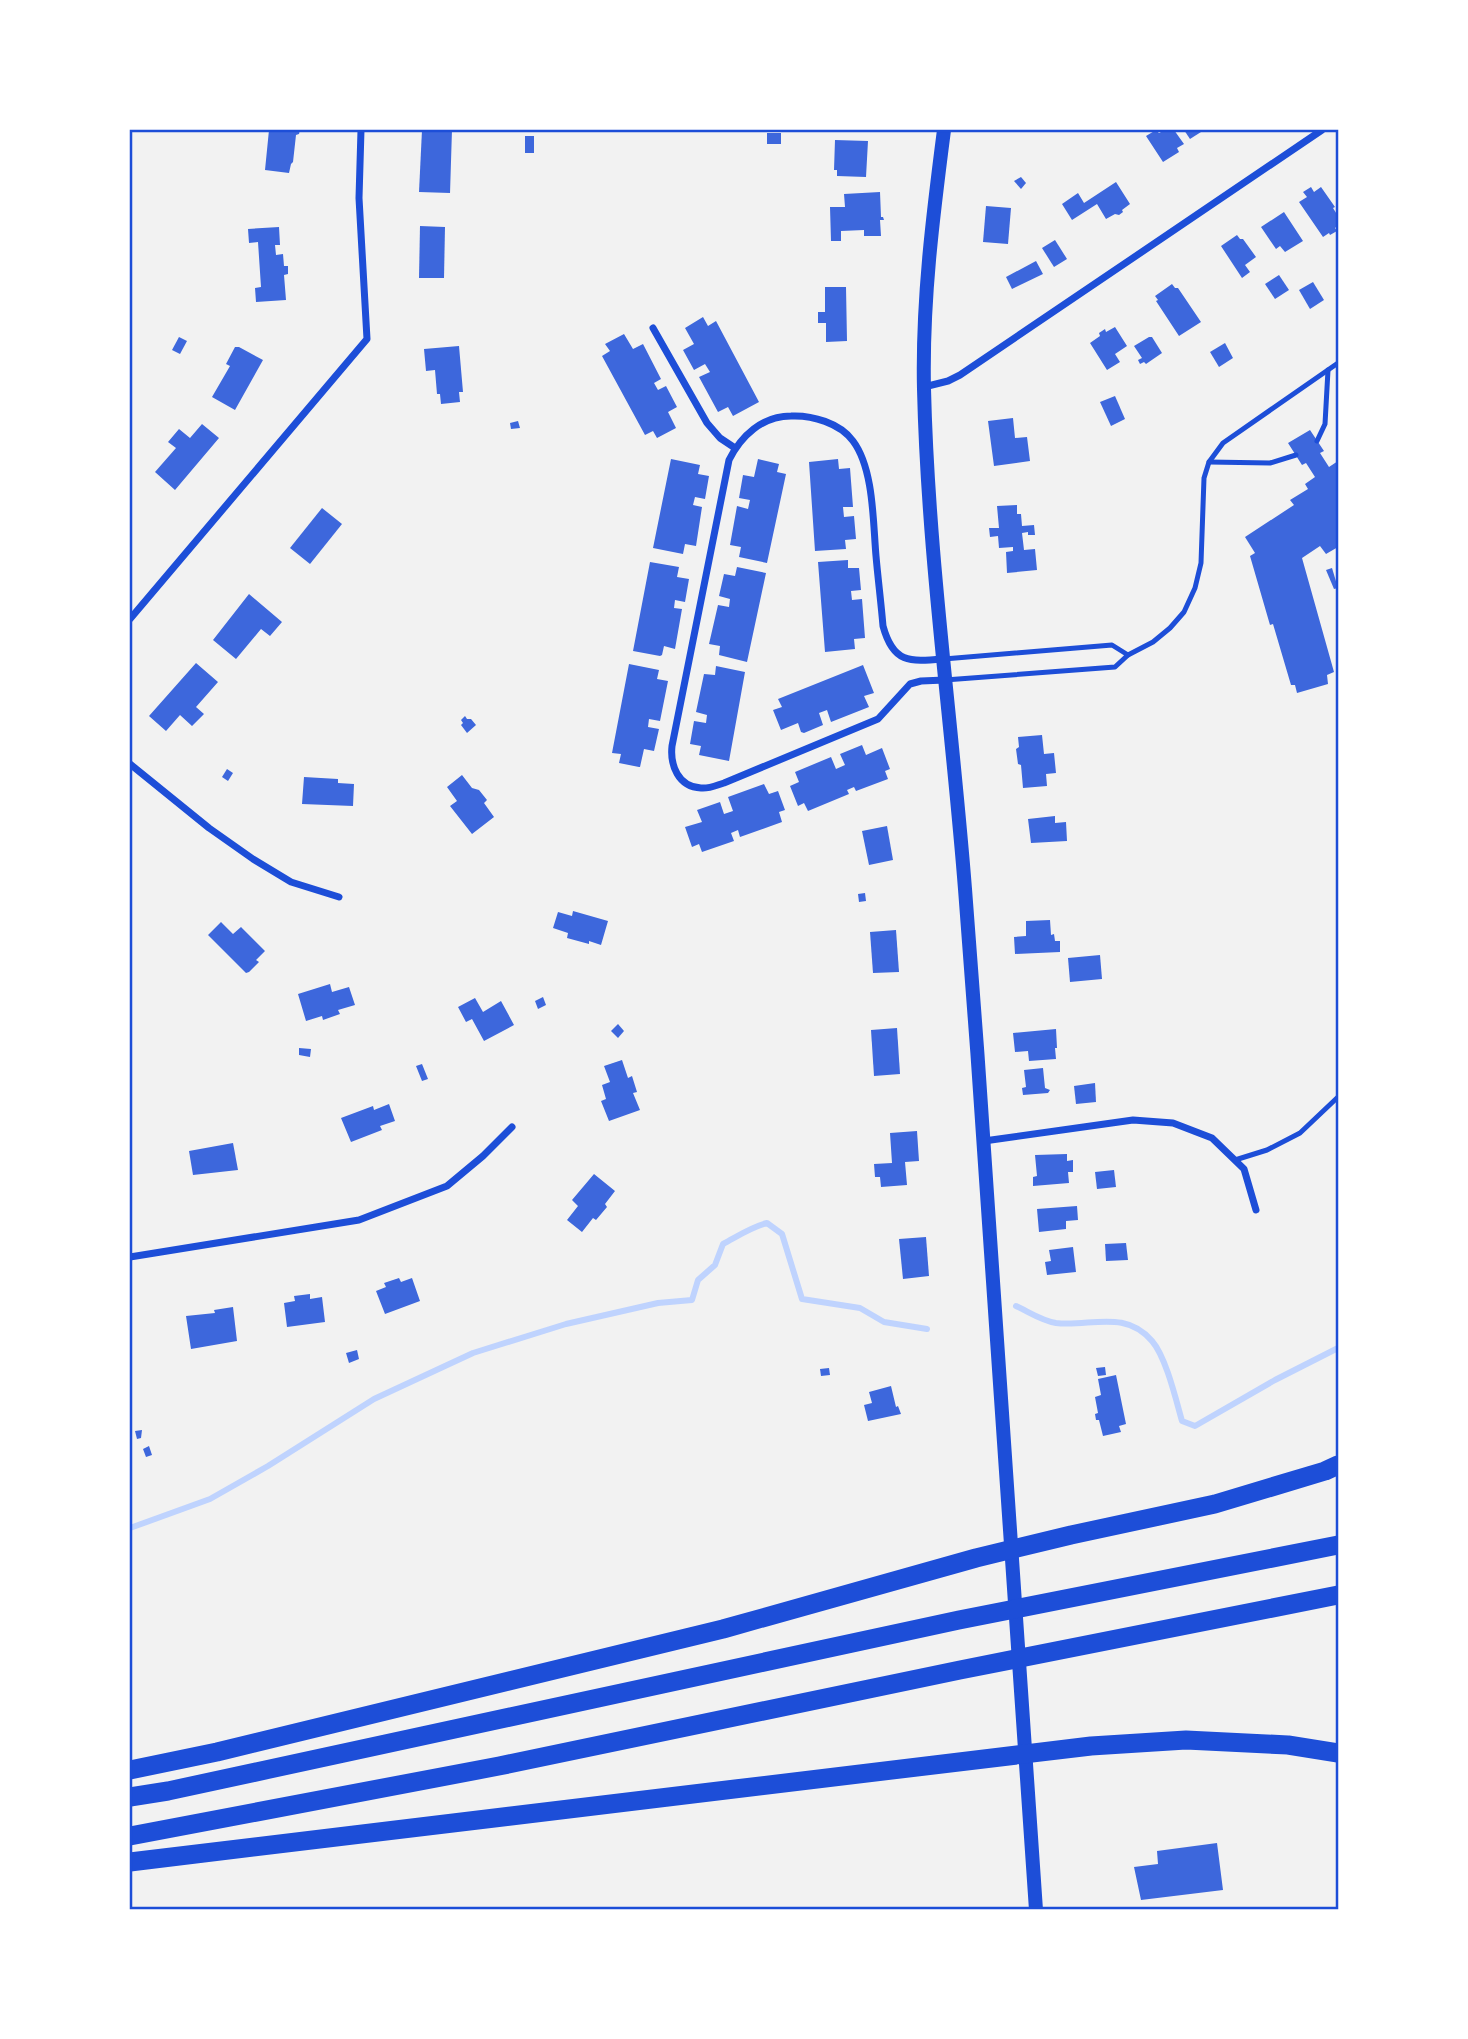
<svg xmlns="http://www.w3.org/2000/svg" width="1468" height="2039" viewBox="0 0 1468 2039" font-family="'Varela Round',sans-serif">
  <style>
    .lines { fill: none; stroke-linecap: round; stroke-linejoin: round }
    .stream { stroke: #bfd3fe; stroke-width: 6 }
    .building { fill: #3d67dc }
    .service { stroke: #1d4ed8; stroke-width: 5 }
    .minor { stroke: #1d4ed8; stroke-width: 7 }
    .secondary { stroke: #1d4ed8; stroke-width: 14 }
    .motorway { stroke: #1d4ed8; stroke-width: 19 }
    .neatline { fill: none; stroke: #1d4ed8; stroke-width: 2.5 }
  </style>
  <rect width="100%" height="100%" fill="#f2f2f2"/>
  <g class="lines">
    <g class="stream">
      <path d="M1016,1306C1029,1312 1042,1321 1056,1323C1090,1327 1125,1309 1152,1341C1166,1357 1176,1400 1182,1421L1195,1426L1275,1380L1338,1348"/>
      <path d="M130,1528L210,1499L268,1466L374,1399L473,1353L566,1324L658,1303L692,1300L698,1280L715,1265L723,1244C738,1236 751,1227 767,1223L782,1234L802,1299L860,1308L884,1322L927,1329"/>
    </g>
  </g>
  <g class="building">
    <path d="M269,130H300L299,134L296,135L293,162L291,164L289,173L265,170Z"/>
    <path d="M422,130H452L450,193L419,192Z"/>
    <path d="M1156,130L1159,133L1165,130H1174L1184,144L1177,148L1179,152L1163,162L1146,136Z"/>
    <path d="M1184,130H1200L1201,132L1190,139Z"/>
    <rect x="767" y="133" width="14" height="11"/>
    <rect x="525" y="136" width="9" height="17"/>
    <path d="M835,140L868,141L866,177L837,176V170H834Z"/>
    <path d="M1021,177L1026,183L1021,189L1014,181Z"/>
    <path d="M1116,182L1130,204L1122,210L1123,212L1119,215L1115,214L1106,219L1097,204L1072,220L1062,204L1078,193L1084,203Z"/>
    <path d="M1311,187L1314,192L1321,187L1335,207L1333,208L1338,216V225L1335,228L1337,231L1330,235L1329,233L1323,237L1299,202L1307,197L1303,192Z"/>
    <path d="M880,192L881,217H883L884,220H880L881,236H864V230L841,231V241H831L830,207H845L844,194Z"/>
    <path d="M986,206L1011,208L1008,244L983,242Z"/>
    <path d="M1284,212L1303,241L1285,252L1280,246L1276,249L1261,227Z"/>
    <path d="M420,226L445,227L444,278H419Z"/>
    <path d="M279,227L280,245H275L276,255L283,254L284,266H288V274L284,275L286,300L256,302L255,288L261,287L258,242L249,243L248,229Z"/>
    <path d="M1237,235L1240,239H1243L1256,257L1245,265L1250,272L1242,278L1221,246Z"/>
    <path d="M1055,240L1067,259L1054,267L1042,248Z"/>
    <path d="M1036,261L1043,274L1012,289L1006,277Z"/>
    <path d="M1279,275L1289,290L1275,299L1265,284Z"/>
    <path d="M1313,282L1324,300L1310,309L1299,290Z"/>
    <path d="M1172,284L1175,288H1178L1201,322L1179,336L1156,301L1158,300L1155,296Z"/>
    <path d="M825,287H846L847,341L826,342V323H818V312H825Z"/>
    <path d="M703,317L708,326L716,321L759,402L733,416L728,407L718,412L699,377L710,372L705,364L694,370L683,350L694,344L685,328Z"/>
    <path d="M1115,327L1127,346L1115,354L1120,362L1107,370L1090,343L1100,336L1099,333L1105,329L1106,332Z"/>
    <path d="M624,334L633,349L643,344L661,379L654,383L658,390L666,386L677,407L668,412L676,428L657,438L653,431L645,435L602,356L610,351L605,344Z"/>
    <path d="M179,337L187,341L180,354L172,350Z"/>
    <path d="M1149,337H1152L1162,353L1146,364L1144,362L1140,364L1138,360L1142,358L1134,346Z"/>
    <path d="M1225,343L1233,358L1219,367L1210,352Z"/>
    <path d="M459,346L463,392H459L460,402L441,404L440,394H437L435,370L426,371L424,349Z"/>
    <path d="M235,347H239L263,360L235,410L212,397L230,366L226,364Z"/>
    <path d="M1115,396L1125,419L1111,426L1100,402Z"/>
    <path d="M1013,418L1015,438L1027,437L1030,461L994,466L988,421Z"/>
    <path d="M518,421L520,428L511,429L510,423Z"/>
    <path d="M202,424L219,438L175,490L155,472L176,448L168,442L179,429L190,438Z"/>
    <path d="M1310,430L1324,451L1320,453L1329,467L1338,461V547L1326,554L1320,546L1302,558L1334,672L1327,675L1328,684L1297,693L1295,685H1291L1273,624L1270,625L1250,556L1255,553L1245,537L1294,505L1290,500L1308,489L1305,484L1315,477L1306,463L1302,465L1288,443Z"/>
    <path d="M671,459L700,465L698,474L709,476L705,499L695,497L693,505L702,507L696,546L685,544L683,554L653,548Z"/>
    <path d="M758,459L779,464L777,472L786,474L767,563L739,557L741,547L730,545L737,506L748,509L750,500L739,498L743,475L754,477Z"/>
    <path d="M838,459L839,469L850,468L853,507H843L844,517L854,516L856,539L845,540L846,549L815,551L809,462Z"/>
    <path d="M1017,505V514H1021L1022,526L1034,525L1035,535H1028V532L1022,533L1024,550L1035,549L1037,570L1007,573L1006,552L1013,551V547L999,548L998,536L990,537L989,528H999L997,506Z"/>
    <path d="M322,508L342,524L310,564L290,548Z"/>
    <path d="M848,560V568H859L861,590L851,591L852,600L862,599L865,638L854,639L855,649L825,652L818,562Z"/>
    <path d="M650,562L679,567L677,577L689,579L685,602L675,600L674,608L682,609L675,649L664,646L662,655L660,656L633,651Z"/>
    <path d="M737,567L766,573L747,662L719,655L720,646L709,644L718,605L729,607L730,599L719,596L724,574L735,576Z"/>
    <path d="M1332,568L1338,588L1334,589L1326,570Z"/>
    <path d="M249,594L282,622L270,636L261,629L236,659L213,640Z"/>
    <path d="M196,663L218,682L196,707L204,714L192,726L180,715L166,731L149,716Z"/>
    <path d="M629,664L659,670L657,679L668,681L660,721L649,719L648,727L659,729L654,751L644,749L640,767H639L619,763L621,754L612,753Z"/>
    <path d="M863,665L874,693L864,696L869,707L831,722L827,710L819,713L823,725L804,733L801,732L798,723L781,730L773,710L782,707L778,699Z"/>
    <path d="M716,666L745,672L729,761L699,755L701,746L690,744L694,721L706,723L707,715L696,712L704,674L715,675Z"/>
    <path d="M465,716L467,719H471L476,725L467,733L461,725L463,723L461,720Z"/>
    <path d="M1042,735L1044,754L1054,753L1056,773L1046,774L1047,786L1023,788L1021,765L1018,764L1016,749L1019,747L1018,737Z"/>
    <path d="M862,745L866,755L882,748L890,769L885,771L888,779L856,791L854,787L847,790L849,794L808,811L804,803L798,806L790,786L799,782L795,772L831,757L836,769L845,765L840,754Z"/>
    <path d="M227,769L233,773L228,781L222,777Z"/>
    <path d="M462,775L472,788L479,790L487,800L484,803L494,817L472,834L450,806L457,801L447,787Z"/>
    <path d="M304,777L338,779V783L354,784L353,806L302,804Z"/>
    <path d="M764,784L769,794L778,791L785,810L779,812L782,822L740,837L738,830L731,833L734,841L702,852L699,844L692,847L685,827L702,822L697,810L720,802L724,814L733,811L728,797Z"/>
    <path d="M1055,816V823L1066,822L1067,841L1031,843L1028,819Z"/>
    <path d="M887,826L893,860L869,865L862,831Z"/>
    <path d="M865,893L866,901L859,902L858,894Z"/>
    <path d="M573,911L608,921L601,945L589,941V944L567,938L568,933L553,928L558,912L572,916Z"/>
    <path d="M1050,920L1051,935L1054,934L1055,941H1060V952L1015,954L1014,937L1026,936V921Z"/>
    <path d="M221,922L233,934L241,927L265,951L256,960L259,962L249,972L246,973L208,935Z"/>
    <path d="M896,930L899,972L873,973L870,932Z"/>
    <path d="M1100,955L1102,979L1070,982L1068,958Z"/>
    <path d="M330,984L332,992L349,987L355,1005L338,1010L340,1014L323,1020L322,1016L306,1021L298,994Z"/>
    <path d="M543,997L546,1005L538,1009L535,1001Z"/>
    <path d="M475,998L483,1012L501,1001L514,1025L484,1041L472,1019L466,1022L458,1007Z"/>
    <path d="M618,1024L624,1031L618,1038L611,1031Z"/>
    <path d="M897,1028L900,1074L874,1076L871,1030Z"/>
    <path d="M1056,1029L1057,1048H1055L1056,1059L1029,1061L1028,1051L1015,1052L1013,1033Z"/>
    <path d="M299,1048L311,1049L310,1057L299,1055Z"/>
    <path d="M622,1060L628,1078L632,1076L637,1092L633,1093L640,1110L609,1121L601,1101L606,1099L602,1085L610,1082L604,1066Z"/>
    <path d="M422,1064L428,1079L422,1081L416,1066Z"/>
    <path d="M1043,1068L1045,1088L1050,1090L1048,1093L1023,1095L1022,1088L1026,1087L1024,1070Z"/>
    <path d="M1095,1083L1096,1102L1076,1104L1074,1086Z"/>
    <path d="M389,1104L395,1121L380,1126L382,1130L351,1142L341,1118L373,1106L374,1110Z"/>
    <path d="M917,1131L919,1161L905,1162L907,1185L881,1187L880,1177H875L874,1164L892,1163L890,1133Z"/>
    <path d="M233,1143L238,1170L193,1175L189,1151Z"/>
    <path d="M1067,1154V1161L1073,1160V1172H1068L1069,1183L1033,1186V1177L1037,1176L1035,1155Z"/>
    <path d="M1114,1170L1116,1187L1097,1189L1095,1172Z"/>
    <path d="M594,1174L615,1191L605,1204L607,1207L596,1220L593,1218L582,1232L567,1220L578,1206L572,1200Z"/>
    <path d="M1077,1206L1078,1220L1066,1221V1229L1039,1232L1037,1209Z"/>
    <path d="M926,1237L929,1276L903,1279L899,1239Z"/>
    <path d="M1126,1243L1128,1260L1106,1261L1105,1244Z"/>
    <path d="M1073,1247L1076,1272L1047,1275L1045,1262L1051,1261L1049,1250Z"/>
    <path d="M399,1278L401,1282L412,1278L420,1301L385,1314L376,1291L386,1287L384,1283Z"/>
    <path d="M310,1294V1299L322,1297L325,1322L287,1327L284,1303L295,1301L294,1296Z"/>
    <path d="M233,1307L237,1341L191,1349L186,1316L215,1313L214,1310Z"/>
    <path d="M357,1350L359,1359L349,1363L346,1353Z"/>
    <path d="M1105,1367L1106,1375L1098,1376L1096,1368Z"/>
    <path d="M829,1368L830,1375L821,1376L820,1369Z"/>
    <path d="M1116,1375L1126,1424L1119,1426L1121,1432L1103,1436L1099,1420H1096L1095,1414L1098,1413L1095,1397L1101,1395L1098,1379Z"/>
    <path d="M891,1386L896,1407L898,1406L901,1414L868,1421L864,1405L872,1403L869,1392Z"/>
    <path d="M142,1430L141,1438L137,1439L135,1431Z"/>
    <path d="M149,1446L152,1455L146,1457L143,1449Z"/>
    <path d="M1217,1843L1223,1890L1141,1900L1134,1867L1158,1864L1157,1851Z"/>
  </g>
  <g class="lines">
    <g class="service">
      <path d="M1317,441L1325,424L1328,370"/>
      <path d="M1209,462L1270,463L1296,455"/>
      <path d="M1128,655L1153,642L1170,628L1184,612L1195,588L1201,563L1204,478L1209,462L1223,443L1338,363"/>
      <path d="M944,659L1112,645L1128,655L1115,667L945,680"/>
      <path d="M1235,1160L1267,1150L1300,1133L1338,1097"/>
    </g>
    <g class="minor">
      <path d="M653,328L707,423L720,438L735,448"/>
      <path d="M924,387L948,381L960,375L1322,130"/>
      <path d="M130,619L367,339L359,198L361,130"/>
      <path d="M943,659C909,662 893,663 883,626C881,602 878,579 876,556C873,523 874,469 853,441C840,423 812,415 791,416C762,416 741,436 729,460L672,746C670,765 678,787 701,788C709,789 717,785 724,783L878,719L910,684L921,681L945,680"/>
      <path d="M130,764L209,828L253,859L291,882L339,897"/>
      <path d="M984,1141L1133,1120L1173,1123L1212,1138L1244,1169L1256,1210"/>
      <path d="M130,1257L359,1220L447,1186L483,1156L512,1127"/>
    </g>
    <path class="secondary" d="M944,130C933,215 922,302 924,389C928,556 952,722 965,889C991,1229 1015,1569 1036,1910"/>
    <g class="motorway">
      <path d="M130,1770L217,1752L723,1629L976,1558L1071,1535L1215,1504L1325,1471L1338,1465"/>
      <path d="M130,1797L168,1791L959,1620L1338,1545"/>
      <path d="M130,1836L499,1766L960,1670L1338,1595"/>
      <path d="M130,1862L1091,1746L1186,1740L1288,1745L1338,1753"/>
    </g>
  </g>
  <rect width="1468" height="2039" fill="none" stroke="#ffffff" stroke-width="262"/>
  <rect x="131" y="131" width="1206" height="1777" class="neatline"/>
</svg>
